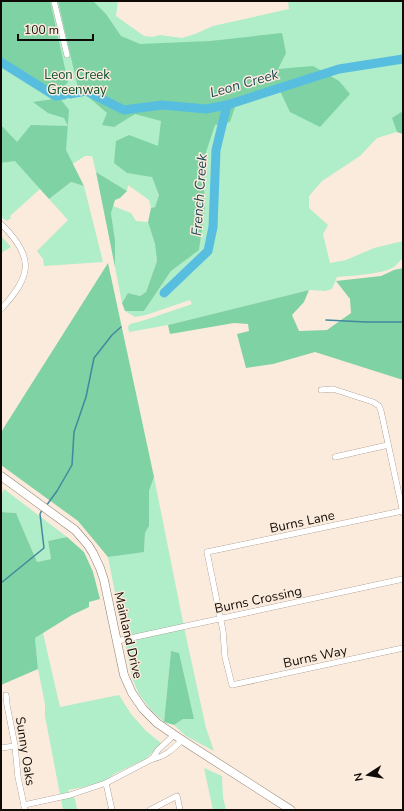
<svg xmlns="http://www.w3.org/2000/svg" width="404" height="811" viewBox="0 0 404 811" font-family="'Nunito Sans',sans-serif">
  <style>
    .green { fill: #b0edc9 }
    .forest { fill: #7fd2a4 }
    .lines { fill: none; stroke-linecap: round; stroke-linejoin: round }
    .stream { stroke: #43889e; stroke-width: 1.5 }
    .river { stroke: #58bedf; stroke-width: 9 }
    .minor-casing { stroke: #908174; stroke-width: 6 }
    .secondary-casing { stroke: #908174; stroke-width: 9 }
    .minor { stroke: #fff; stroke-width: 5.5 }
    .secondary { stroke: #fff; stroke-width: 8 }
    .labels { text-anchor: middle; stroke-width: 3; stroke-linejoin: round; paint-order: stroke }
    .park-label { font-size: 13px; fill: #0a4d30; stroke: #fbebdc }
    .street-label { font-size: 13px; fill: #110b07; stroke: #fbebdc }
    .water-label { font-size: 14px; font-style: italic; fill: #1b4856; stroke: #fbebdc }
  </style>
  <rect width="100%" height="100%" fill="#fbebdc"/>
  <g class="green">
    <path d="M1,1H118L116,16L144,36L152,37L160,35L182,38L195,34L213,26L289,9L288,1H403V123L395,125L397,132L377,138L360,156L322,181L309,196V208L328,225L323,234L330,263L346,260L374,248L403,241V258C400,260 397,265 394,267C383,274 350,276 337,277L332,289L325,291L309,290L168,325L129,332L128,327L130,324L145,320L192,304L190,300L146,315L135,317L125,311H144L171,271L199,249L205,208L203,161L127,173L152,176L159,195L155,207L151,208L149,200L128,185L127,191L96,172L92,156H85L38,186L40,189L10,216L11,218L7,221L1,217V163L14,161L1,146Z"/>
    <path d="M71,182L84,186L103,262L44,266L43,259L37,251L68,220L49,199Z"/>
    <path d="M113,206L131,213L136,221L148,222L155,244L157,261L146,292L140,296L128,293L122,303L115,267V240L111,213Z"/>
    <path d="M1,236L11,247L1,253Z"/>
    <path d="M154,477L185,632L206,728L214,751L186,736L174,725L183,719H194L171,651L164,722L150,709L139,694L132,678L108,557L144,551L145,533L149,526V491Z"/>
    <path d="M4,489L67,537L48,541L51,559L37,562L16,513L1,512V496Z"/>
    <path d="M43,633L60,707L119,695L131,714L146,731L161,743L146,759L116,773L104,781L84,787L68,790L75,799L77,810H63L45,716V704L38,669L35,638Z"/>
    <path d="M204,768L222,776L223,797L226,810H213Z"/>
  </g>
  <g class="forest">
    <path d="M1,1H50L68,82L58,93L59,97L69,110L66,150L84,186L71,182L49,199L15,161L1,163V125L17,142L31,125L68,126L64,118L48,113L33,102L54,99L55,94L1,60Z"/>
    <path d="M58,1H93L106,14L121,36L140,44L210,41L282,33L286,53L278,69L313,66L339,81L350,94L320,127L290,112L280,91L236,104L230,122L215,125L203,161L205,208L199,250L171,271L144,311H125L122,303L128,293L140,296L146,292L157,261L155,244L148,222L151,208L155,207L159,195L152,177L127,173L114,163L116,141L129,135L158,146L161,121L135,114L114,127L102,125L107,113L78,88Z"/>
    <path d="M403,111V134L397,132L392,118Z"/>
    <path d="M96,172L127,191L120,198L115,200L111,213L115,240V267Z"/>
    <path d="M108,263L154,477L149,491V526L145,533L144,552L108,557L78,521L1,465V434L3,429Z"/>
    <path d="M403,268V380L315,352L273,364L246,368L237,334L249,331L248,324L234,323L170,334L168,325L309,290L304,302L292,315L299,331L327,330L351,313L350,299L336,281L381,276L394,270Z"/>
    <path d="M1,512L16,513L37,562L51,559L48,541L67,537L84,552L93,572L100,599L89,602V607L72,615L35,638L38,669L1,685Z"/>
    <path d="M171,651L179,653L194,719H183L174,725L164,722Z"/>
  </g>
  <g class="lines">
    <g class="stream">
      <path d="M326,320L365,322H403"/>
      <path d="M46,506L57,491L72,465L74,432L86,397L94,358L112,335L121,327"/>
      <path d="M1,583L44,548L40,514L42,510"/>
    </g>
    <g class="river">
      <path d="M1,62L55,96L64,95"/>
      <path d="M70,94L86,91L124,110L162,105L206,109L227,105L339,69L403,59"/>
      <path d="M164,293L208,251L213,227L216,150L227,105"/>
    </g>
    <defs>
      <g id="minor">
        <path d="M54,1L67,55"/>
        <path d="M1,224C35,257 32,276 1,309"/>
        <path d="M321,390L333,389L373,402L379,406L381,411L403,513"/>
        <path d="M335,457L388,445"/>
        <path d="M402,511L207,552L223,631L225,657L232,685L403,648"/>
        <path d="M117,641L403,579"/>
        <path d="M6,695L7,705L15,746L18,777L25,810"/>
        <path d="M1,748L15,746"/>
        <path d="M152,759L158,750L174,735"/>
        <path d="M106,783L112,810"/>
        <path d="M24,805L70,795L106,783L152,759C165,757 173,749 182,740"/>
        <path d="M150,810L177,796L180,810"/>
      </g>
      <path id="secondary" d="M1,476L75,530L88,545L93,553L100,568L104,580L124,675L132,693L143,709L157,723L182,740L291,810"/>
    </defs>
    <use href="#minor" class="minor-casing"/>
    <use href="#secondary" class="secondary-casing"/>
    <use href="#minor" class="minor"/>
    <use href="#secondary" class="secondary"/>
  </g>
  <g class="labels">
    <g class="park-label">
      <text x="77" y="79">Leon Creek<tspan x="77" dy="15">Greenway</tspan></text>
    </g>
    <g class="street-label">
      <text transform="translate(302 521) rotate(-12)" y="5">Burns Lane</text>
      <text transform="translate(258 599) rotate(-12)" y="5">Burns Crossing</text>
      <text transform="translate(129 635) rotate(77)" y="5">Mainland Drive</text>
      <text transform="translate(315 656) rotate(-12)" y="5">Burns Way</text>
      <text transform="translate(26 751) rotate(81)" y="5">Sunny Oaks</text>
    </g>
    <g class="water-label">
      <text transform="translate(244 83) rotate(-16)" y="5">Leon Creek</text>
      <text transform="translate(199 195) rotate(-86)" y="5">French Creek</text>
    </g>
  </g>
  <rect width="404" height="811" fill="none" stroke="#110b07" stroke-width="4"/>
  <g transform="translate(368 775) rotate(258)" stroke="#fbebdc" stroke-width="3" paint-order="stroke">
  <path d="M0-3L7 15L0 10L-7 15Z" fill="#110b07"/>
  <text y="-6" font-size="11" font-weight="bold" text-anchor="middle" fill="#110b07">N</text>
  </g>
  <path d="M18 34v6h75v-6" fill="none" stroke="#110b07" stroke-width="2"/>
  <text x="24" y="34" font-size="12" fill="#110b07" stroke="#fbebdc" stroke-width="3" paint-order="stroke">100 m</text>
</svg>
